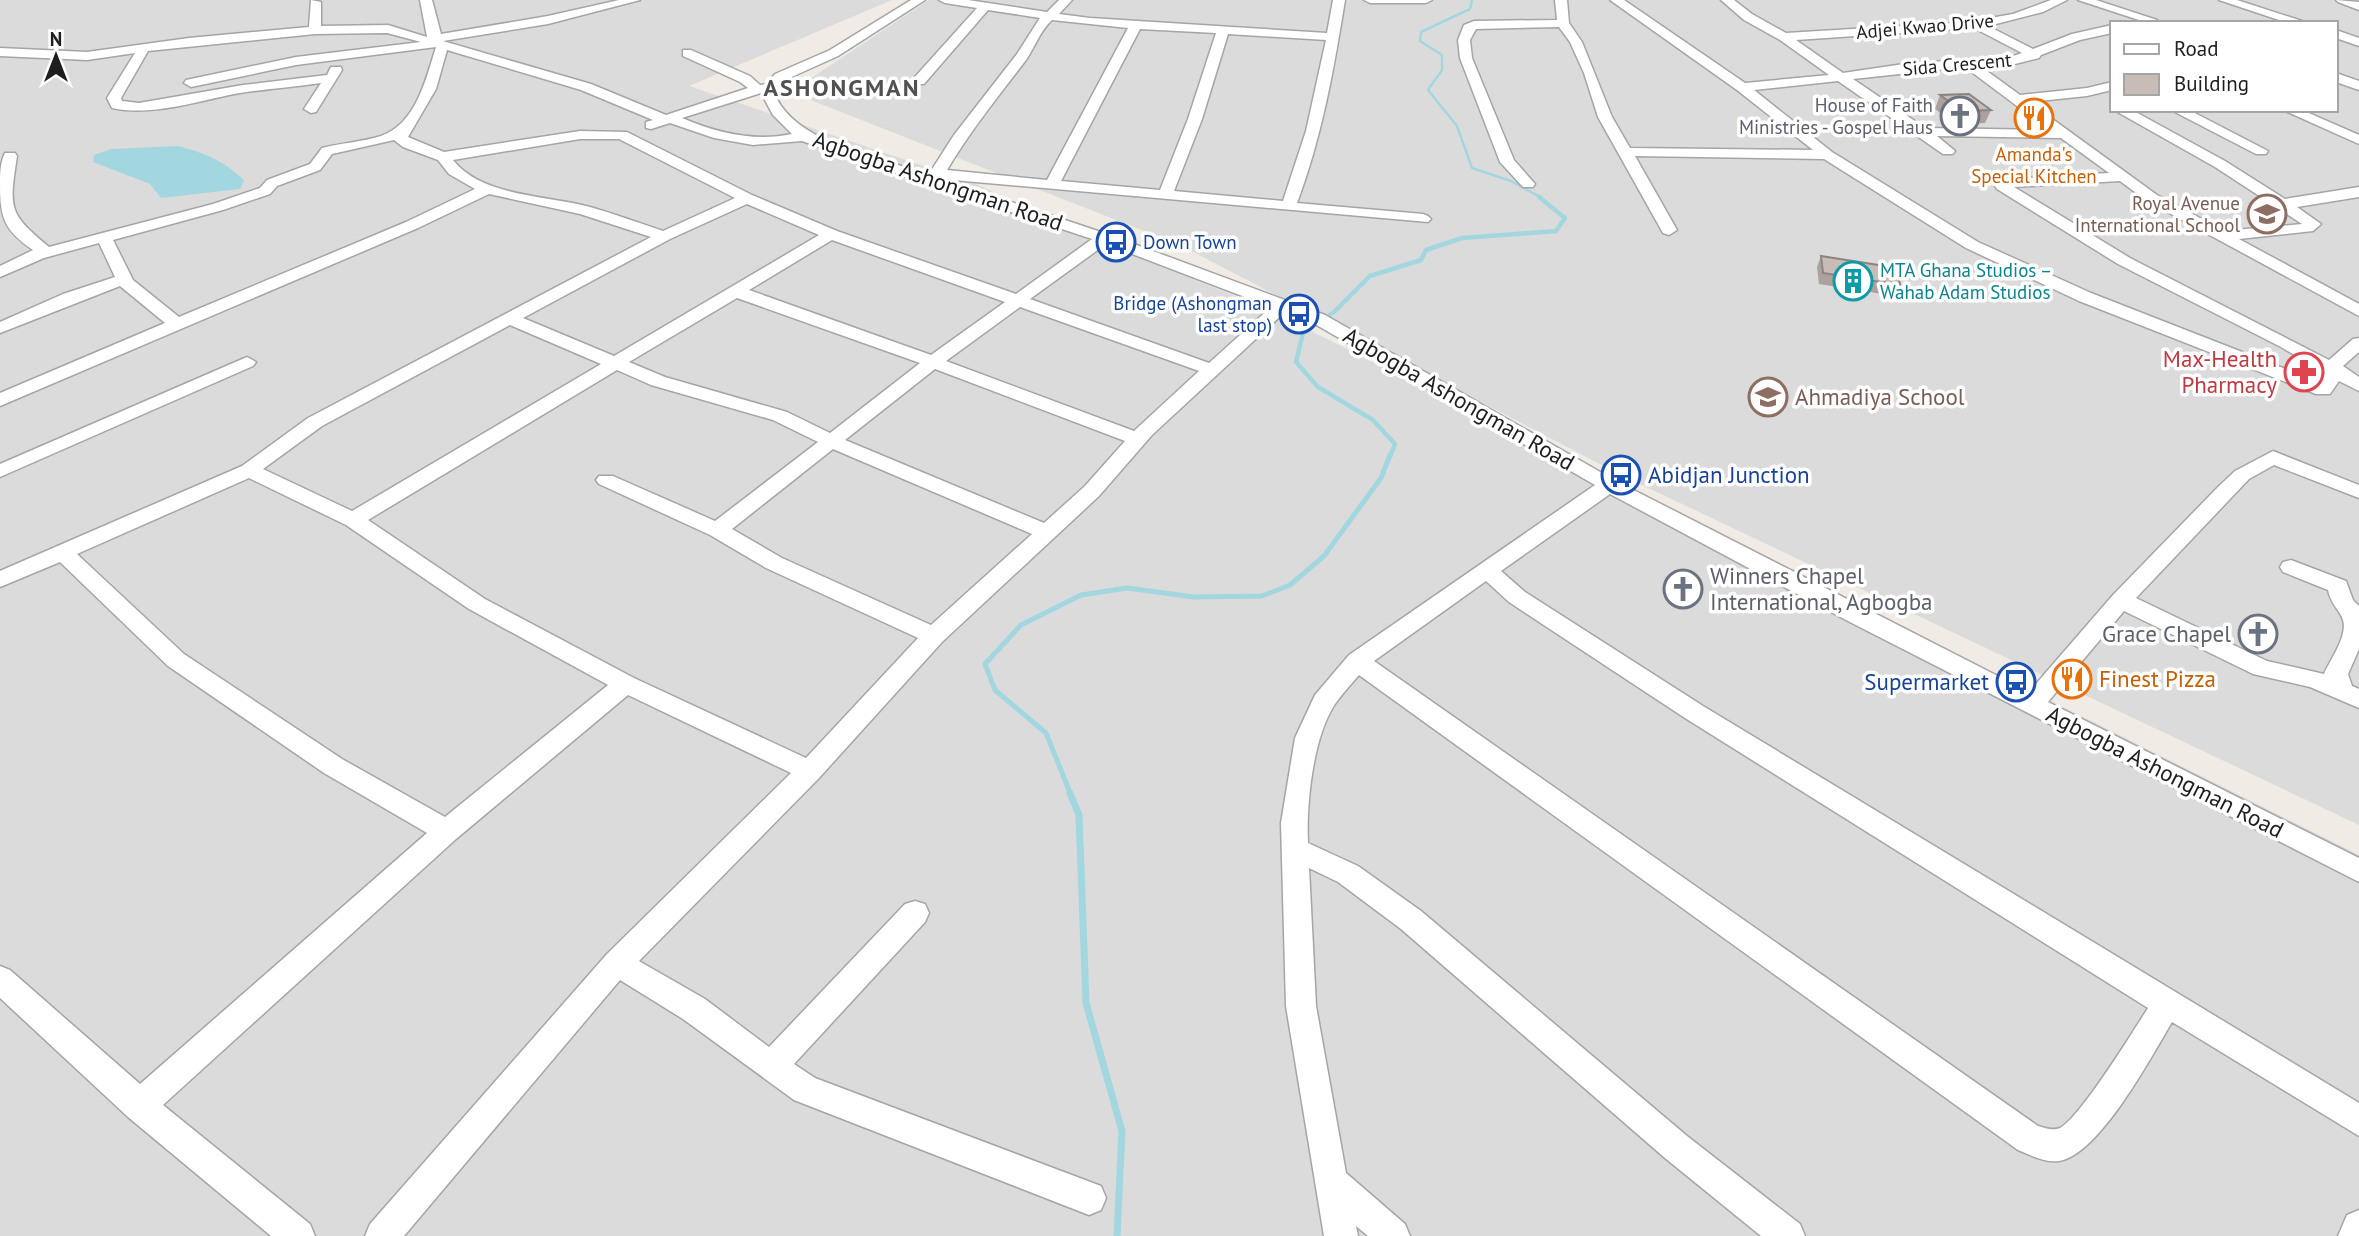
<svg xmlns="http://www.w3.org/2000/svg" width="2359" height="1236" viewBox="0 0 2359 1236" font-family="'PT Sans',sans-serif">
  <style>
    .residential { fill: #dcdbdb; fill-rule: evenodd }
    .water { fill: #a2d7e0 }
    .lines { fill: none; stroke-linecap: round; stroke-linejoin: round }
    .stream-far3 { stroke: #a2d7e0; stroke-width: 2.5 }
    .stream-far2 { stroke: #a2d7e0; stroke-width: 4.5 }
    .stream-far1 { stroke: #a2d7e0; stroke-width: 5 }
    .stream { stroke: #a2d7e0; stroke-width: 7 }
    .minor-casing { stroke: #a5a5a5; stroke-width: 3 }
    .minor { fill: #fff; fill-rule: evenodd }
    .wall { fill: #aca29d }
    .building { fill: #c8bcb7; stroke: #8c8480; stroke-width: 2 }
    .labels { text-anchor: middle; stroke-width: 7; stroke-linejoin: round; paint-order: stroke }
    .far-street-label { font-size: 19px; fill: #1e1e1e; stroke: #fff }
    .far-worship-label { font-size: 19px; fill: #5b616d; stroke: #fff; text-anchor: end }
    .far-food-label { font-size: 19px; fill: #c56008; stroke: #fff }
    .far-education-label { font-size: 19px; fill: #785e54; stroke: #fff; text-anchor: end }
    .far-transit-label { font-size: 19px; fill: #164399; stroke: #fff; text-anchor: start }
    .far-culture-label { font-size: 19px; fill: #0d838f; stroke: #fff; text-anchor: start }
    .street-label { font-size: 23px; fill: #1e1e1e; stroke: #fff }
    .health-label { font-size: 23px; fill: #be3a42; stroke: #fff; text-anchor: end }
    .education-label { font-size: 23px; fill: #785e54; stroke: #fff; text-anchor: start }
    .transit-label { font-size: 23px; fill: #164399; stroke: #fff; text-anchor: start }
    .worship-label { font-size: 23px; fill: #5b616d; stroke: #fff; text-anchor: start }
    .food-label { font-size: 23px; fill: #c56008; stroke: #fff; text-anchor: start }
    .far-district-label { font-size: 24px; font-weight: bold; letter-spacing: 2px; fill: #515151; stroke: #fff }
  </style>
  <rect width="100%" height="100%" fill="#f0ebe4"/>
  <g class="residential">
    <path d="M0,0H892L689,86L976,184L1115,248L1265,308L2359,855V1236H0Z"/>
    <path d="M929,0H2359V825L1621,475L1180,245L790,92ZM2112,23H2336V110H2112Z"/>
  </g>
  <path class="water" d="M178,146C205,153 224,161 244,180L240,189L161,198L150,184L93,162L94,155L111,149Z"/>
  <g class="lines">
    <path class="stream-far3" d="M1472,0L1470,9L1421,32L1420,41L1442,55V70L1428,90L1457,126L1472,168L1511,181L1542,198"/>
    <path class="stream-far2" d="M1390,457L1395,444L1373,420L1318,387L1296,362L1303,333L1334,312L1370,276L1421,260L1426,250L1462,238L1556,231L1565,218L1539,197"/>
    <path class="stream-far1" d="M1071,795L1046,733L995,690L985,664L1021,625L1081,595L1127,588L1194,597L1262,596L1290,585L1324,556L1381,478L1390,455"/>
    <path class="stream" d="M1070,793L1079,815L1086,1003L1122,1131L1117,1236"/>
    <defs>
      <g id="minor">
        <path d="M311,0L321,2V26L388,25L427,37L420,0H432L441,34L548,16L619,0H640L548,24L443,41L591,84L666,115L748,88L740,82L683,56V50H691L750,76L760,85L767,84L775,74L830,50L911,0H925L838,56L785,80L774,92C792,143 882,159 929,174L954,135L1017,54L1040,18L988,10L924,84H914V78L977,8L945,3L939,0H968L1047,12L1059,0H1072L1059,14L1090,18L1327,33L1333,0H1345C1334,68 1322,137 1297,203L1423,214L1428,216L1431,219L1428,222L942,179L1110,235L1325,315L1616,481L2029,692L2113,595L2218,487L2235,471L2273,451L2359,485V498L2274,465L2249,479L2136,598L2267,661L2324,674C2330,660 2348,636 2343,620C2340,610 2331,605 2328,590L2283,572L2280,567L2283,562L2291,560L2346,581L2353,600L2359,606V649L2348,674L2352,686L2359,689V708L2310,687L2253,674L2124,611L2048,702L2359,858V882L1846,620L1610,494L1501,571L1525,592L1703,706L2359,1103V1136L2172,1022C2151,1057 2099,1155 2059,1161C2045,1163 2030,1155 2018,1150L1359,675C1351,684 1342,694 1335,704C1313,737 1306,804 1308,843L1358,866L1421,911L1687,1136L1800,1224L1805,1236H1761L1665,1158L1401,929L1338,882L1309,868L1316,1006L1346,1173L1405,1224L1410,1236H1368L1356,1226L1358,1236H1324L1286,1006L1281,823L1295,738L1315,695L1349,655L1595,485L1313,323L1285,312L1152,435L1099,496L942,642L819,778L639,961L705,999L769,1047L905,904L915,901L925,904L929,913L925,922L794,1064L815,1078L1101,1186L1106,1198L1101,1210L1089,1215L794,1100L683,1019L620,980L404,1236H365L370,1224L607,954L791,773L628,695L456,839L163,1105L310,1224L315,1236H271L128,1117L0,998V966L10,970L140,1084L427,833L324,773L168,666L60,562L0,587V571L242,466L308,418L651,237L580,214L489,194L418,228L0,406V393L165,323L120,286L0,333V322L63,294L115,277L99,243L44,258L0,277V266L33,250C5,231 0,219 0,185C0,174 0,163 5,153H15L17,156C9,209 8,213 49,247L213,204L260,188L267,180L310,164L322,148C341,143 362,142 381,136C416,124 426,79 436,47L296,65L191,87L184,83L186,80L296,57L421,42L387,33L315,34L148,51L121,98L122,101L139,103L243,85L327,75L331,67H341L342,70L316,112L311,113L304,109L321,83C294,87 267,89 240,93C200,100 153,117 112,108L107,98L135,53L87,60L0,56V48L87,52L189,38L309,27ZM1052,20L1128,28L1047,180L947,170C970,131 998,97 1026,60C1035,47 1040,31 1052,20ZM1140,29L1216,33L1188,119L1160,190L1061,181ZM1228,34L1326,40L1306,131L1283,201L1174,191L1202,119ZM447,50L581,90L653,120L646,122V128L651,129L670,123L714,138L753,145L802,141L923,182L925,185L933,186L1092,239L1016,294L837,231L752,195L627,132L580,131L444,152L408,137L436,89ZM761,93L773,115L792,134C755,142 717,133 682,118ZM580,139H619L735,198L663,231C639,223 615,214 590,207C547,195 482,197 453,160ZM394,140L403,147L438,160L449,174L475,189L406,222L179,317L133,280L113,240L223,210L270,194L277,186L320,170L332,154ZM747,204L819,235L614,356L523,318L670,239ZM832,240L1005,302L931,355L749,290ZM1106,244L1271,307L1209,363L1030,299ZM737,298L920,363L830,433L787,412L665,377L629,362ZM1020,307L1199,371L1134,431L946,361ZM510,325L601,364L352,511L263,469L322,426ZM935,369L1125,441L1085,486L1044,523L845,440ZM617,370L651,385L773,420L818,442L715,521L613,476H599L596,480L599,484L710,535L766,568L918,638L806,758L634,678L485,599L368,520ZM833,449L1032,534L931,625L782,558L732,529ZM249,478L346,525L469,609L608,685L445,817L342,759L184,654L77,554ZM1486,581L1509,602L1685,718L2148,1008C2134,1030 2080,1118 2060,1128C2053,1131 2045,1128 2038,1126L1374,661Z"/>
        <path d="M1364,0H1432L1426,3H1370Z"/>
        <path d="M1555,0H1567L1569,23L1582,42L1612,117L1630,148L1813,150L1737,90L1610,0H1624L1745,83L1829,75L1780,40L1744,20L1721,0H1734L1752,14L1786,33L1968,22L2013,14L2051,0H2067L2043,12L1988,26L2033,49L2072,34L2112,25V33L2080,40L2041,55L2039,58L2015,64L1980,66L2020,95L2087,88L2112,82V90L2087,96L2029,102L2157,195L2224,231L2302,224L2215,167L2114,110H2132L2225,161L2285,199L2359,187V197L2297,207L2321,224L2313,231L2239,239L2359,304V316L2147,201L2120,181L2014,187L2130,258L2329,360L2353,339L2359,338V352L2343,366L2359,377V391L2339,381L2330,394H2316L2079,301L1966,248L1824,159L1635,156L1677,230L1669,235L1663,233L1598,117L1584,73L1570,42L1559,27L1476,29L1470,40L1472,58L1514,160L1535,184L1533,187H1523L1500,162L1460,58L1458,40L1464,25L1474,21L1557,20ZM1974,28L2022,53L2013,56L1904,64L1843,73L1796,40ZM1965,67L2049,130L1925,128L1853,79ZM1838,81L1943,154H1953L1955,151L1937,136L2061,138L2109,173L2007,179L1995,186L1997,189L2118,264L2281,347L2325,373L2319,382L2091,293L1978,242L1832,152L1754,90Z"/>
        <path d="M2078,0H2096L2157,20L2155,23H2137L2139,20Z"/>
        <path d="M2219,0H2237L2308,23H2288Z"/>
        <path d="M2336,0L2359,2V10L2338,2Z"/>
        <path d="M2336,30L2359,38V46L2336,38Z"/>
        <path d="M2336,73L2359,81V90L2336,82Z"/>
        <path d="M2171,110H2189L2268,151L2266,154H2256Z"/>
        <path d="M2283,110H2302L2359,135V144Z"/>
        <path d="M247,357L256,362L253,366L0,477V464Z"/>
        <path d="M2359,1210V1236H2338L2347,1215Z"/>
      </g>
    </defs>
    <use href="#minor" class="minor-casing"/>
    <use href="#minor" class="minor"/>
  </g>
  <g class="wall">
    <path d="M1940,95L1991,110L1985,123L1956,125L1935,109Z"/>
    <path d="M1821,256L1900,285L1895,296L1819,284L1817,267Z"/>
  </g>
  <g class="building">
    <path d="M1969,94L1991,110L1962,111L1940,95Z"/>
    <path d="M1821,256L1897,268L1900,285L1823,273Z"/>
  </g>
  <defs>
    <symbol id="church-ring" viewBox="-11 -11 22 22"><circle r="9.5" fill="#fff" stroke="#6b7280" stroke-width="1.5"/><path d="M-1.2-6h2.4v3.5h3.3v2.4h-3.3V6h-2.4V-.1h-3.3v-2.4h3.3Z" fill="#6b7280"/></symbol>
    <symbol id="restaurant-ring" viewBox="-11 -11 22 22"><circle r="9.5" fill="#fff" stroke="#e8710a" stroke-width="1.5"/><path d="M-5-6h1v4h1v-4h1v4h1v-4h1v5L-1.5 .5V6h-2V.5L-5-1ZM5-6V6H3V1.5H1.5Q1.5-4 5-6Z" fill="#e8710a"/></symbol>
    <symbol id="school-ring" viewBox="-11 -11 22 22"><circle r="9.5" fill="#fff" stroke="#8d6e63" stroke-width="1.5"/><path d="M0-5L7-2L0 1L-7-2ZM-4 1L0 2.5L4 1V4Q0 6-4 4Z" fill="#8d6e63"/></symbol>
    <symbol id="bus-ring" viewBox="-11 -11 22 22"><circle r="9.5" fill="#fff" stroke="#1a4fb4" stroke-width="1.5"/><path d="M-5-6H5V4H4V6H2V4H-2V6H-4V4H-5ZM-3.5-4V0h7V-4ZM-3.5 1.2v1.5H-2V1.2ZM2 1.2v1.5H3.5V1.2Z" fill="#1a4fb4"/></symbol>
    <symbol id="building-ring" viewBox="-11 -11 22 22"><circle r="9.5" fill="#fff" stroke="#0f9aa8" stroke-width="1.5"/><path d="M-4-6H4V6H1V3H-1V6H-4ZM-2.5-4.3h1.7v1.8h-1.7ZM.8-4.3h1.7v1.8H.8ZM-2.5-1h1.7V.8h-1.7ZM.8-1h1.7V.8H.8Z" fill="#0f9aa8"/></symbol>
    <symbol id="pharmacy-ring" viewBox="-11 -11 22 22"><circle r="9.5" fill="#fff" stroke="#e0444e" stroke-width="1.5"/><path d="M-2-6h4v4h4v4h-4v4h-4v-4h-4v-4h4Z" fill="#e0444e"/></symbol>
  </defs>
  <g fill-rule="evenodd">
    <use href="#church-ring" x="1938" y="94" width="44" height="44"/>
    <use href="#restaurant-ring" x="2012" y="96" width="44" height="44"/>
    <use href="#school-ring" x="2245" y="192" width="44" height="44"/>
    <use href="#bus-ring" x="1094" y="220" width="44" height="44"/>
    <use href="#building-ring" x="1831" y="259" width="44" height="44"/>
    <use href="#bus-ring" x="1277" y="292" width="44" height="44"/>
    <use href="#pharmacy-ring" x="2282" y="350" width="44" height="44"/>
    <use href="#school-ring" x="1746" y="375" width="44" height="44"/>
    <use href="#bus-ring" x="1599" y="453" width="44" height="44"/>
    <use href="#church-ring" x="1661" y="567" width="44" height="44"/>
    <use href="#church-ring" x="2236" y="612" width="44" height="44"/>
    <use href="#restaurant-ring" x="2050" y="657" width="44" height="44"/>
    <use href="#bus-ring" x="1994" y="660" width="44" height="44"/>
  </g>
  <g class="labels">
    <g class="far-street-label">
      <text transform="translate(1925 26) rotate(-5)" y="7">Adjei Kwao Drive</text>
      <text transform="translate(1957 64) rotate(-5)" y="7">Sida Crescent</text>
    </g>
    <g class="far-worship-label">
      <text x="1933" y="112">House of Faith<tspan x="1933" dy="22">Ministries - Gospel Haus</tspan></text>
    </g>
    <g class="far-food-label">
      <text x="2034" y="161">Amanda's<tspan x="2034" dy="22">Special Kitchen</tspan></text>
    </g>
    <g class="far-education-label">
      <text x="2240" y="210">Royal Avenue<tspan x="2240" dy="22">International School</tspan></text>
    </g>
    <g class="far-transit-label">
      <text x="1143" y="249">Down Town</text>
      <text x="1272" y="310" text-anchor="end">Bridge (Ashongman<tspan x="1272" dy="22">last stop)</tspan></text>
    </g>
    <g class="far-culture-label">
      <text x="1880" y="277">MTA Ghana Studios –<tspan x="1880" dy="22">Wahab Adam Studios</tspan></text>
    </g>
    <g class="street-label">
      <text transform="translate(938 181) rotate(19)" y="8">Agbogba Ashongman Road</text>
      <text transform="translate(1459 399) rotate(30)" y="8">Agbogba Ashongman Road</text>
      <text transform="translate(2165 772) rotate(27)" y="8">Agbogba Ashongman Road</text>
    </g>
    <g class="health-label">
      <text x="2277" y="367">Max-Health<tspan x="2277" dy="26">Pharmacy</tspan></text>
    </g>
    <g class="education-label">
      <text x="1795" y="405">Ahmadiya School</text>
    </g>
    <g class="transit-label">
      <text x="1648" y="483">Abidjan Junction</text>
      <text x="1989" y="690" text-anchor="end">Supermarket</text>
    </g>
    <g class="worship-label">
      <text x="1710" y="584">Winners Chapel<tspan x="1710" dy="26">International, Agbogba</tspan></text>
      <text x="2231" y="642" text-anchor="end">Grace Chapel</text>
    </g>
    <g class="food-label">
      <text x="2099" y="687">Finest Pizza</text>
    </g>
    <g class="far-district-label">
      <text x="842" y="96">ASHONGMAN</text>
    </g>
  </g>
  <rect x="2110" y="21" width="228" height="91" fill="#ffffff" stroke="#a5a5a5" stroke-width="2"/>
  <rect x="2124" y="44" width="35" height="10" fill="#ffffff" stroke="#a5a5a5" stroke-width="2"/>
  <text x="2174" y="56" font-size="21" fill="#1e1e1e">Road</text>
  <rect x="2124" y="74" width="35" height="21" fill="#c8bcb7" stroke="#a5a5a5" stroke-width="2"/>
  <text x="2174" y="91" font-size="21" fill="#1e1e1e">Building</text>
  <g transform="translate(56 56)" stroke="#ffffff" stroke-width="5" paint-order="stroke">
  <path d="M0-5L12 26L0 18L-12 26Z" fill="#1e1e1e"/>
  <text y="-10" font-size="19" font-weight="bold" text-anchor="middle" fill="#1e1e1e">N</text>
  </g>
</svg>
